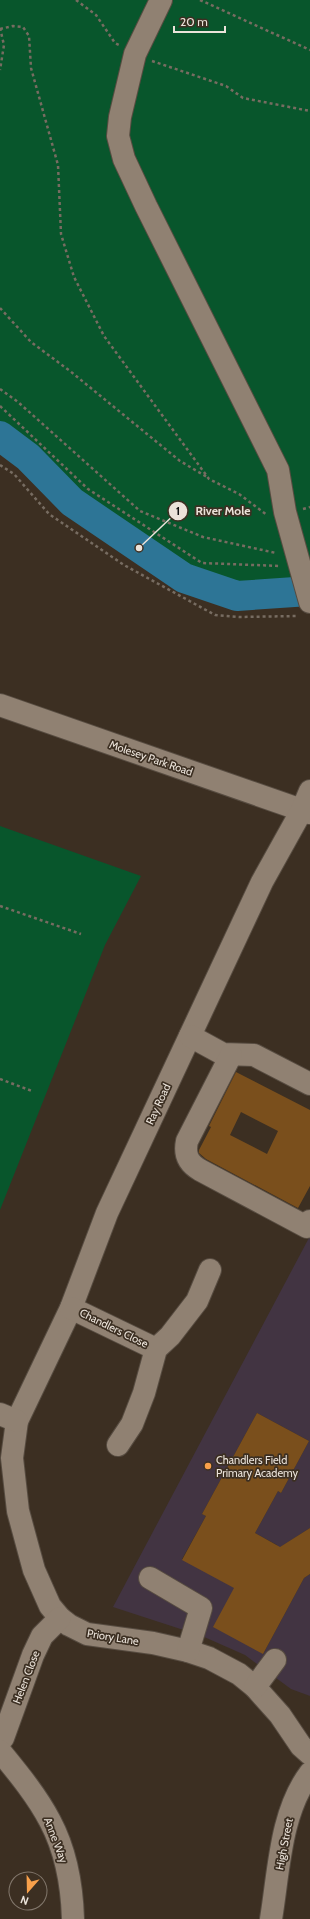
<svg xmlns="http://www.w3.org/2000/svg" width="310" height="1919" viewBox="0 0 310 1919" font-family="Cabin,sans-serif">
  <style>
    .education { fill: #423442 }
    .green { fill: #08562c }
    .lines { fill: none; stroke-linecap: round; stroke-linejoin: round }
    .river { stroke: #2d7596; stroke-width: 30 }
    .building { fill: #7a4f1c; fill-rule: evenodd }
    .minor-casing { stroke: #574c41; stroke-width: 24 }
    .path { stroke: #776c61; stroke-width: 2.5; stroke-dasharray: 3 3; stroke-linecap: butt }
    .minor { stroke: #908172; stroke-width: 22 }
    .poi-dot { fill: #f8a04b; stroke: #3c2f22; stroke-width: 1.5 }
    .labels { text-anchor: middle; stroke-width: 3.5; stroke-linejoin: round; paint-order: stroke }
    .street-label { font-size: 11px; fill: #ebe3da; stroke: #3c2f22 }
    .poi-label { font-size: 11px; fill: #ebe3da; stroke: #3c2f22; text-anchor: start }
    .leader { fill: none; stroke: #ebe3da; stroke-width: 1.5 }
    .callout-dot { fill: #ebe3da; stroke: #3c2f22; stroke-width: 1.5 }
    .mark-label { font-size: 12px; text-anchor: middle; font-weight: bold; fill: #111 }
    .callout-label { font-size: 12px; text-anchor: middle; font-weight: bold; fill: #ebe3da; stroke: #3c2f22; stroke-width: 3.5; stroke-linejoin: round; paint-order: stroke }
  </style>
  <rect width="100%" height="100%" fill="#3c2f22"/>
  <path class="education" d="M310,1236V1528L279,1548L277,1545L255,1533L278,1491L281,1493L309,1441L257,1413L202,1514L206,1516L182,1559L246,1594L263,1654L304,1578L310,1574V1696L291,1689L245,1655L202,1636L113,1607Z"/>
  <g class="green">
    <path d="M0,0H310V579L244,583L201,571L155,547L86,501L25,436L0,423Z"/>
    <path d="M0,826L141,876L105,945L0,1210Z"/>
  </g>
  <g class="lines">
    <path class="river" d="M0,436L28,457L72,502L184,578L237,596L310,591"/>
  </g>
  <g class="building">
    <path d="M236,1072L310,1110V1186L298,1208L206,1159L199,1153V1150L211,1127L209,1126ZM241,1112L278,1131L267,1154L230,1135Z"/>
    <path d="M257,1413L309,1441L281,1493L278,1491L255,1533L280,1547L310,1528V1574L304,1578L263,1654L213,1627L234,1588L182,1560L206,1516L202,1514Z"/>
  </g>
  <g class="lines">
    <defs>
      <g id="minor">
        <path d="M161,0L135,54L120,117L118,136L124,159L146,206L278,470L285,512L310,602"/>
        <path d="M0,705L310,813"/>
        <path d="M310,791L302,810L262,882L107,1213L71,1308L17,1421L12,1458L18,1511L34,1570L50,1606L60,1618L69,1625L87,1634L153,1643L188,1651L209,1658L239,1674L255,1687L280,1715L301,1746L310,1754"/>
        <path d="M190,1036L223,1054L254,1055L310,1084"/>
        <path d="M231,1055L187,1141C184,1155 188,1163 200,1170L307,1227L310,1221"/>
        <path d="M71,1308L156,1349"/>
        <path d="M0,1414L17,1421"/>
        <path d="M118,1445L132,1424L144,1393L156,1349L170,1336L197,1301L210,1270"/>
        <path d="M150,1578L201,1608L188,1651"/>
        <path d="M255,1687L275,1660"/>
        <path d="M0,1741L3,1738L33,1655L42,1636L60,1618"/>
        <path d="M0,1751C18,1773 37,1796 50,1821C66,1851 72,1886 73,1919"/>
        <path d="M271,1919C279,1871 280,1813 310,1773"/>
      </g>
    </defs>
    <use href="#minor" class="minor-casing"/>
    <g class="path">
      <path d="M76,0L96,15L115,43L119,45"/>
      <path d="M200,0L310,50"/>
      <path d="M0,28L4,45L0,70"/>
      <path d="M0,29L13,26L23,27L29,36L31,68L58,165L61,234L74,277L104,336L209,479L239,494L267,515"/>
      <path d="M152,61L226,86L243,98L310,111"/>
      <path d="M0,308L31,342L70,371L180,461L207,477"/>
      <path d="M0,389L18,402L140,511L203,537L276,553"/>
      <path d="M0,406L88,489L202,563L280,566"/>
      <path d="M0,465L14,474L49,514L124,565L215,615L240,617L298,616"/>
      <path d="M303,509L310,507"/>
      <path d="M0,906L81,934"/>
      <path d="M0,1079L32,1091"/>
    </g>
    <use href="#minor" class="minor"/>
  </g>
  <circle class="poi-dot" cx="208" cy="1466" r="4"/>
  <g class="labels">
    <g class="street-label">
      <text transform="translate(151 758) rotate(19)" y="4">Molesey Park Road</text>
      <text transform="translate(158 1104) rotate(-65)" y="4">Ray Road</text>
      <text transform="translate(114 1328) rotate(26)" y="4">Chandlers Close</text>
      <text transform="translate(113 1637) rotate(9)" y="4">Priory Lane</text>
      <text transform="translate(26 1677) rotate(-69)" y="4">Helen Close</text>
      <text transform="translate(56 1840) rotate(69)" y="4">Anne Way</text>
      <text transform="translate(284 1844) rotate(-79)" y="4">High Street</text>
    </g>
    <g class="poi-label">
      <text x="216" y="1464">Chandlers Field<tspan x="216" dy="13">Primary Academy</tspan></text>
    </g>
  </g>
  <path class="leader" d="M139 548L178 511"/>
  <g class="callout-dot">
    <circle cx="139" cy="548" r="4"/>
    <circle cx="178" cy="511" r="10"/>
  </g>
  <g class="mark-label">
    <text x="178" y="515">1</text>
  </g>
  <g class="callout-label">
    <text x="223" y="515">River Mole</text>
  </g>
  <g transform="translate(28 1891) rotate(200)"><circle r="19" fill="#3c2f22" stroke="#82776c"/>
  <path d="M0-3L7 15L0 10L-7 15Z" fill="#f8a04b"/>
  <text y="-6" font-size="11" font-weight="bold" text-anchor="middle" fill="#ebe3da">N</text>
  </g>
  <path d="M174 26v6h51v-6" fill="none" stroke="#ebe3da" stroke-width="2"/>
  <text x="180" y="26" font-size="12" fill="#ebe3da" stroke="#3c2f22" stroke-width="3" paint-order="stroke">20 m</text>
</svg>
